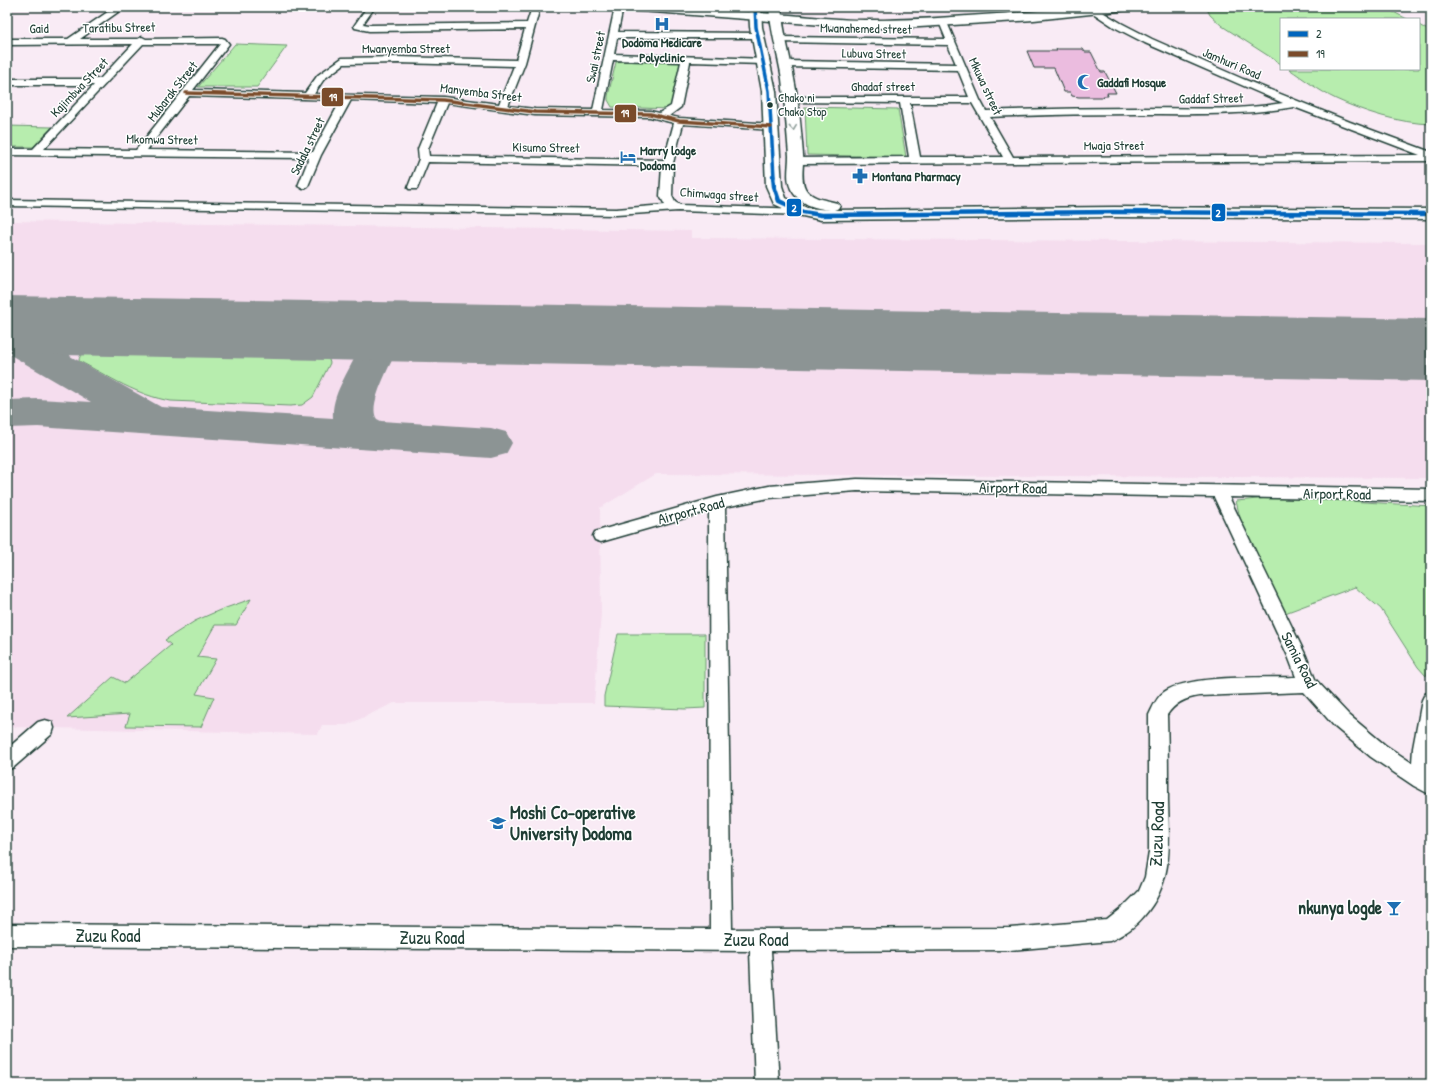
<svg xmlns="http://www.w3.org/2000/svg" width="1438" height="1091" viewBox="0 0 1438 1091" font-family="'Patrick Hand',sans-serif">
  <style>
    .built { fill: #f5ddee }
    .green { fill: #b7edae; stroke: #6b9571 }
    .lines { fill: none; stroke-linecap: round; stroke-linejoin: round }
    .taxiway { fill: #8c9494; fill-rule: evenodd }
    .runway { fill: #8c9494; fill-rule: evenodd }
    .building { fill: #ebbcdf; stroke: #1f3d34 }
    .street-casing { stroke: #1f3d34; stroke-width: 3 }
    .secondary-casing { stroke: #1f3d34; stroke-width: 3 }
    .highway-casing { stroke: #1f3d34; stroke-width: 3 }
    .street { fill: #fff; fill-rule: evenodd }
    .secondary { fill: #fff; fill-rule: evenodd }
    .highway { fill: #fff; fill-rule: evenodd }
    .bus-1-far1-casing { stroke: #fff; stroke-width: 5.5 }
    .bus-1-casing { stroke: #fff; stroke-width: 7 }
    .bus-2-casing { stroke: #fff; stroke-width: 5.5 }
    .bus-1-far1 { stroke: #0065bd; stroke-width: 3.5 }
    .bus-1 { stroke: #0065bd; stroke-width: 4.5 }
    .bus-2 { stroke: #7a4b2a; stroke-width: 3.5 }
    .oneway { stroke: #8f9e9a }
    .bus-dot { fill: #1f3d34; stroke: #fff; stroke-width: 1.5 }
    .labels { text-anchor: middle; stroke-width: 3; stroke-linejoin: round; paint-order: stroke }
    .far-bus-label { font-size: 12px; fill: #1f3d34; stroke: #fff; text-anchor: start }
    .far-street-label { font-size: 13px; fill: #1f3d34; stroke: #fff }
    .far-poi-label { font-size: 13px; font-weight: bold; fill: #1f3d34; stroke: #fff; text-anchor: start }
    .street-label { font-size: 15px; fill: #1f3d34; stroke: #fff }
    .near-poi-label { font-size: 18px; font-weight: bold; fill: #1f3d34; stroke: #fff; text-anchor: start }
    .near-street-label { font-size: 18px; fill: #1f3d34; stroke: #fff }
    .line-badge { stroke: #fff; stroke-width: 1.5 }
    .badge-label { font-size: 11px; text-anchor: middle; font-weight: bold; fill: #fff }
  </style>
  <rect width="100%" height="100%" fill="#f9ebf5"/>
  <filter id="ink" filterUnits="userSpaceOnUse"><feTurbulence type="fractalNoise" baseFrequency=".025" numOctaves="2"/><feDisplacementMap in="SourceGraphic" scale="8" xChannelSelector="R" yChannelSelector="G"/><feConvolveMatrix kernelMatrix="1 2 1 2 8 2 1 2 1" color-interpolation-filters="sRGB"/></filter>
  <g filter="url(#ink)">
    <path class="built" d="M7,221L691,231V238L1431,243V478L656,474L600,508L601,614L594,703H394L347,725H322L318,734L7,727Z"/>
    <g class="green">
      <path d="M1003,7H1056L1001,12L993,8Z"/>
      <path d="M1206,7H1384L1407,19H1281V64L1222,26L1210,15Z"/>
      <path d="M1419,25L1431,32V124C1399,123 1364,112 1336,99C1319,91 1304,79 1289,69H1419Z"/>
      <path d="M235,44L287,46L257,87H198Z"/>
      <path d="M623,61L680,62L678,97L670,109L612,107L608,100V96L616,62Z"/>
      <path d="M805,107L898,109L906,157L807,155Z"/>
      <path d="M7,126L52,127L33,147H7Z"/>
      <path d="M91,348L314,352C321,353 328,354 330,363L313,397L302,405L290,406L171,401C138,396 108,376 79,361C79,354 86,350 91,348Z"/>
      <path d="M1280,497L1431,506V659L1426,676L1418,667L1381,609L1355,587L1285,613L1242,526L1236,501Z"/>
      <path d="M251,599L236,625H215L197,657L216,659L196,694L214,697L201,727L126,726L130,714L67,718L113,677L125,683L171,645L165,640L195,621L220,610Z"/>
      <path d="M618,634H705V708L685,709L604,706V696Z"/>
    </g>
    <g class="lines">
      <path class="taxiway" d="M89,315L102,319L108,327C106,329 105,334 102,335C93,343 74,341 70,356L161,407L333,418C331,392 352,369 360,345L348,340L342,331L348,322C372,316 386,323 399,344C394,360 366,405 377,419L381,421L491,428L506,432L512,443L506,454L491,458L38,427L7,428V400L38,399L91,402L7,353V325L21,328L40,339C51,324 72,320 89,315Z"/>
      <path class="runway" d="M7,296L1431,319V381L7,354Z"/>
    </g>
    <path class="building" d="M1056,49H1083L1085,52H1091L1101,72H1105L1116,93H1107L1108,96H1103L1104,97H1079L1072,96L1070,92H1064L1054,68H1034L1027,51H1057Z"/>
    <g class="lines">
      <defs>
        <g id="street">
          <path d="M115,7H125L80,39H138L142,37L146,39L222,38L225,39L229,44L193,90L305,93L318,75L342,58L398,57L516,60L525,29L369,31L355,28L354,26L367,7H375L363,24L369,25L527,23L532,7H540L525,63L508,106L535,109L593,110L615,7H623L618,32L762,33L763,35L759,38H617L614,54L767,59L769,61L764,64L690,62L681,107L669,116L679,118L771,124L776,127L771,130L683,124L673,163L672,196L675,202L680,205L803,209L807,210L809,212L807,214L803,215L678,211L616,215L7,206V200L616,209L665,205L660,196L662,166L428,162L417,189H409L408,187L419,159L418,149L437,103L351,100L321,155L308,186L303,189L298,186L309,158L7,155V149H33L94,85H7V79H100L133,44L7,45V39H68ZM143,44H220L136,150L44,149ZM613,60L681,62L671,106L659,113L650,111L603,110ZM398,63L514,66L499,104L443,97L314,94L324,79L344,64ZM189,96L341,100L313,152L147,150ZM447,103L535,115L650,117L674,123L664,160L429,156L428,149Z"/>
          <path d="M1084,7H1094L1121,23L1152,39L1243,79L1350,122L1431,152V161L796,164L791,161L796,158L909,157L900,103L791,102L786,99L788,97H969L958,70L786,67L781,64L786,61L956,64L948,45L777,42L776,40L780,37L946,39L939,22L943,19L946,20L980,100L986,111C1037,109 1087,108 1138,108C1186,108 1235,111 1283,103L1145,43L1114,27ZM910,103H972L1003,157H920ZM1294,107L1420,155L1013,157L990,117C1038,115 1087,114 1136,114C1189,114 1241,116 1294,107Z"/>
          <path d="M857,479L1431,489V501L1229,497L1306,656L1315,679L1349,715L1385,745L1412,763L1413,748L1422,700L1425,694L1431,692V795L1414,786L1371,757L1335,727L1304,692L1199,696C1185,698 1175,703 1167,715C1168,744 1168,772 1168,801C1169,843 1174,882 1144,916C1135,927 1123,935 1110,941L1010,950L771,951L779,1084H755L750,951L7,946V924L710,929L709,511L601,542L595,540L593,536L595,532L601,530L717,497L769,486ZM857,491L1214,497L1288,656L1296,677C1265,678 1188,674 1164,692C1156,698 1153,707 1149,715V852L1145,877L1139,891L1121,909L1107,920L1010,928L732,929L725,507L769,498Z"/>
          <path d="M45,720L52,722L54,728L52,734L14,767L7,770V749L38,722Z"/>
        </g>
        <path id="secondary" d="M621,7C678,7 734,11 790,15C815,17 840,20 865,20C955,21 1044,7 1134,7L1132,9L1128,10L1034,20L903,28H863L627,10L623,9Z"/>
        <path id="highway" d="M749,7H761L762,27L776,91L782,186L786,198L807,208L830,210C814,208 799,204 791,189C786,179 789,167 789,156C787,130 785,105 782,79C778,55 771,32 769,7H781C783,31 790,55 794,79C799,104 801,129 803,155C804,165 800,178 805,188C811,199 827,200 837,203L840,206L837,209L834,210L1114,207L1431,209V219L1114,217L821,220L798,215L774,204L766,186L762,91L750,27Z"/>
      </defs>
      <use href="#street" class="street-casing"/>
      <use href="#secondary" class="secondary-casing"/>
      <use href="#highway" class="highway-casing"/>
      <use href="#street" class="street"/>
      <use href="#secondary" class="secondary"/>
      <use href="#highway" class="highway"/>
      <defs>
        <path id="bus-1-far1" d="M755,7L756,27L769,91L774,177"/>
        <path id="bus-1" d="M773,176L774,186L779,201L803,212L821,215L1114,212L1431,214"/>
        <path id="bus-2" d="M186,93L443,100L535,112L650,114L679,121L771,127"/>
      </defs>
      <use href="#bus-1-far1" class="bus-1-far1-casing"/>
      <use href="#bus-1" class="bus-1-casing"/>
      <use href="#bus-2" class="bus-2-casing"/>
      <use href="#bus-1-far1" class="bus-1-far1"/>
      <use href="#bus-1" class="bus-1"/>
      <use href="#bus-2" class="bus-2"/>
    </g>
    <defs><path id="oneway-chevron" d="M-2-3.5L2.5 0L-2 3.5" fill="none" stroke-width="1.6" stroke-linecap="round" stroke-linejoin="round"/></defs>
    <use class="oneway" href="#oneway-chevron" transform="translate(793 128) rotate(84)"/>
  </g>
  <defs>
    <symbol id="hospital-bare" viewBox="-9 -9 18 18"><path d="M-5-5h3v3.5h4V-5h3V5h-3V1.5h-4V5h-3Z" fill="#1f6fb2" stroke="#fff" stroke-width="2.5" paint-order="stroke"/></symbol>
    <symbol id="mosque-bare" viewBox="-9 -9 18 18"><path d="M3.5-4.9A6 6 0 1 0 3.5 4.9A5 5 0 1 1 3.5-4.9Z" fill="#1f6fb2" stroke="#fff" stroke-width="2.5" paint-order="stroke"/></symbol>
    <symbol id="hotel-bare" viewBox="-9 -9 18 18"><path d="M-6-4.5h1.5V1H6V5H4.5V3h-9V5H-6ZM-4 0a1.8 1.8 0 1 1 3.6 0ZM.5 0V-2.5h3Q6-2.5 6 0Z" fill="#1f6fb2" stroke="#fff" stroke-width="2.5" paint-order="stroke"/></symbol>
    <symbol id="pharmacy-bare" viewBox="-9 -9 18 18"><path d="M-2-6h4v4h4v4h-4v4h-4v-4h-4v-4h4Z" fill="#1f6fb2" stroke="#fff" stroke-width="2.5" paint-order="stroke"/></symbol>
    <symbol id="university-bare" viewBox="-9 -9 18 18"><path d="M0-5L7-2L0 1L-7-2ZM-4 1L0 2.5L4 1V4Q0 6-4 4Z" fill="#1f6fb2" stroke="#fff" stroke-width="2.5" paint-order="stroke"/></symbol>
    <symbol id="bar-bare" viewBox="-9 -9 18 18"><path d="M-6-5H6L.8 .8V4.5H3.5V6h-7V4.5H-.8V.8Z" fill="#1f6fb2" stroke="#fff" stroke-width="2.5" paint-order="stroke"/></symbol>
  </defs>
  <g fill-rule="evenodd">
    <use href="#hospital-bare" x="651" y="13" width="22" height="22"/>
    <use href="#mosque-bare" x="1074" y="71" width="22" height="22"/>
    <use href="#hotel-bare" x="617" y="146" width="22" height="22"/>
    <use href="#pharmacy-bare" x="849" y="165" width="22" height="22"/>
    <use href="#university-bare" x="487" y="812" width="22" height="22"/>
    <use href="#bar-bare" x="1383" y="897" width="22" height="22"/>
  </g>
  <circle class="bus-dot" cx="770" cy="105" r="3.5"/>
  <g class="labels">
    <g class="far-bus-label">
      <text x="778" y="102">Chako ni<tspan x="778" dy="14">Chako Stop</tspan></text>
    </g>
    <g class="far-street-label">
      <text transform="translate(119 27) rotate(-1)" y="5">Taratibu Street</text>
      <text transform="translate(39 28) rotate(-1)" y="5">Gaid</text>
      <text transform="translate(866 28) rotate(1)" y="5">Mwanahemed street</text>
      <text x="406" y="53">Mwanyemba Street</text>
      <text transform="translate(874 53) rotate(1)" y="5">Lubuva Street</text>
      <text transform="translate(595 57) rotate(-78)" y="5">Swai street</text>
      <text transform="translate(1232 63) rotate(23)" y="5">Jamhuri Road</text>
      <text x="883" y="91">Ghadaf street</text>
      <text transform="translate(986 86) rotate(65)" y="5">Mkuwa street</text>
      <text transform="translate(79 87) rotate(-46)" y="5">Kajimbwa Street</text>
      <text transform="translate(172 91) rotate(-52)" y="5">Mubarak Street</text>
      <text transform="translate(481 92) rotate(7)" y="5">Manyemba Street</text>
      <text transform="translate(1211 98) rotate(-1)" y="5">Gaddaf Street</text>
      <text transform="translate(162 139) rotate(1)" y="5">Mkomwa Street</text>
      <text x="1114" y="150">Mwaja Street</text>
      <text transform="translate(307 146) rotate(-64)" y="5">Sadala street</text>
      <text transform="translate(546 147) rotate(1)" y="5">Kisumo Street</text>
      <text transform="translate(719 194) rotate(4)" y="5">Chimwaga street</text>
    </g>
    <g class="far-poi-label">
      <text x="662" y="47" text-anchor="middle">Dodoma Medicare<tspan x="662" dy="15">Polyclinic</tspan></text>
      <text x="1097" y="87">Gaddafi Mosque</text>
      <text x="640" y="155">Marry lodge<tspan x="640" dy="15">Dodoma</tspan></text>
      <text x="872" y="181">Montana Pharmacy</text>
    </g>
    <g class="street-label">
      <text transform="translate(1013 488) rotate(1)" y="5">Airport Road</text>
      <text transform="translate(1337 494) rotate(1)" y="5">Airport Road</text>
      <text transform="translate(691 511) rotate(-15)" y="5">Airport Road</text>
      <text transform="translate(1299 660) rotate(63)" y="5">Samia Road</text>
    </g>
    <g class="near-poi-label">
      <text x="510" y="819">Moshi Co-operative<tspan x="510" dy="21">University Dodoma</tspan></text>
      <text x="1382" y="914" text-anchor="end">nkunya logde</text>
    </g>
    <g class="near-street-label">
      <text transform="translate(1157 834) rotate(-88)" y="6">Zuzu Road</text>
      <text x="108" y="942">Zuzu Road</text>
      <text x="432" y="944">Zuzu Road</text>
      <text x="756" y="946">Zuzu Road</text>
    </g>
  </g>
  <g class="line-badge">
    <rect x="321" y="87" width="23" height="20" rx="4" fill="#7a4b2a"/>
    <rect x="614" y="104" width="23" height="19" rx="4" fill="#7a4b2a"/>
    <rect x="786" y="198" width="16" height="19" rx="4" fill="#0065bd"/>
    <rect x="1211" y="203" width="15" height="19" rx="4" fill="#0065bd"/>
  </g>
  <g class="badge-label">
    <text x="333" y="101">19</text>
    <text x="625" y="117">19</text>
    <text x="794" y="212">2</text>
    <text x="1218" y="217">2</text>
  </g>
  <rect width="1438" height="1091" fill="none" stroke="#fff" stroke-width="24"/>
  <rect x="12" y="12" width="1414" height="1067" fill="none" stroke="#1f3d34" stroke-width="1.5" filter="url(#ink)"/>
  <rect x="1280" y="18" width="140" height="52" fill="#ffffff" stroke="#a5b1ae"/>
  <rect x="1288" y="31" width="20" height="6" fill="#0065bd" stroke="#a5b1ae"/>
  <text x="1316" y="38" font-size="12" fill="#1f3d34">2</text>
  <rect x="1288" y="51" width="20" height="6" fill="#7a4b2a" stroke="#a5b1ae"/>
  <text x="1316" y="58" font-size="12" fill="#1f3d34">19</text>
</svg>
